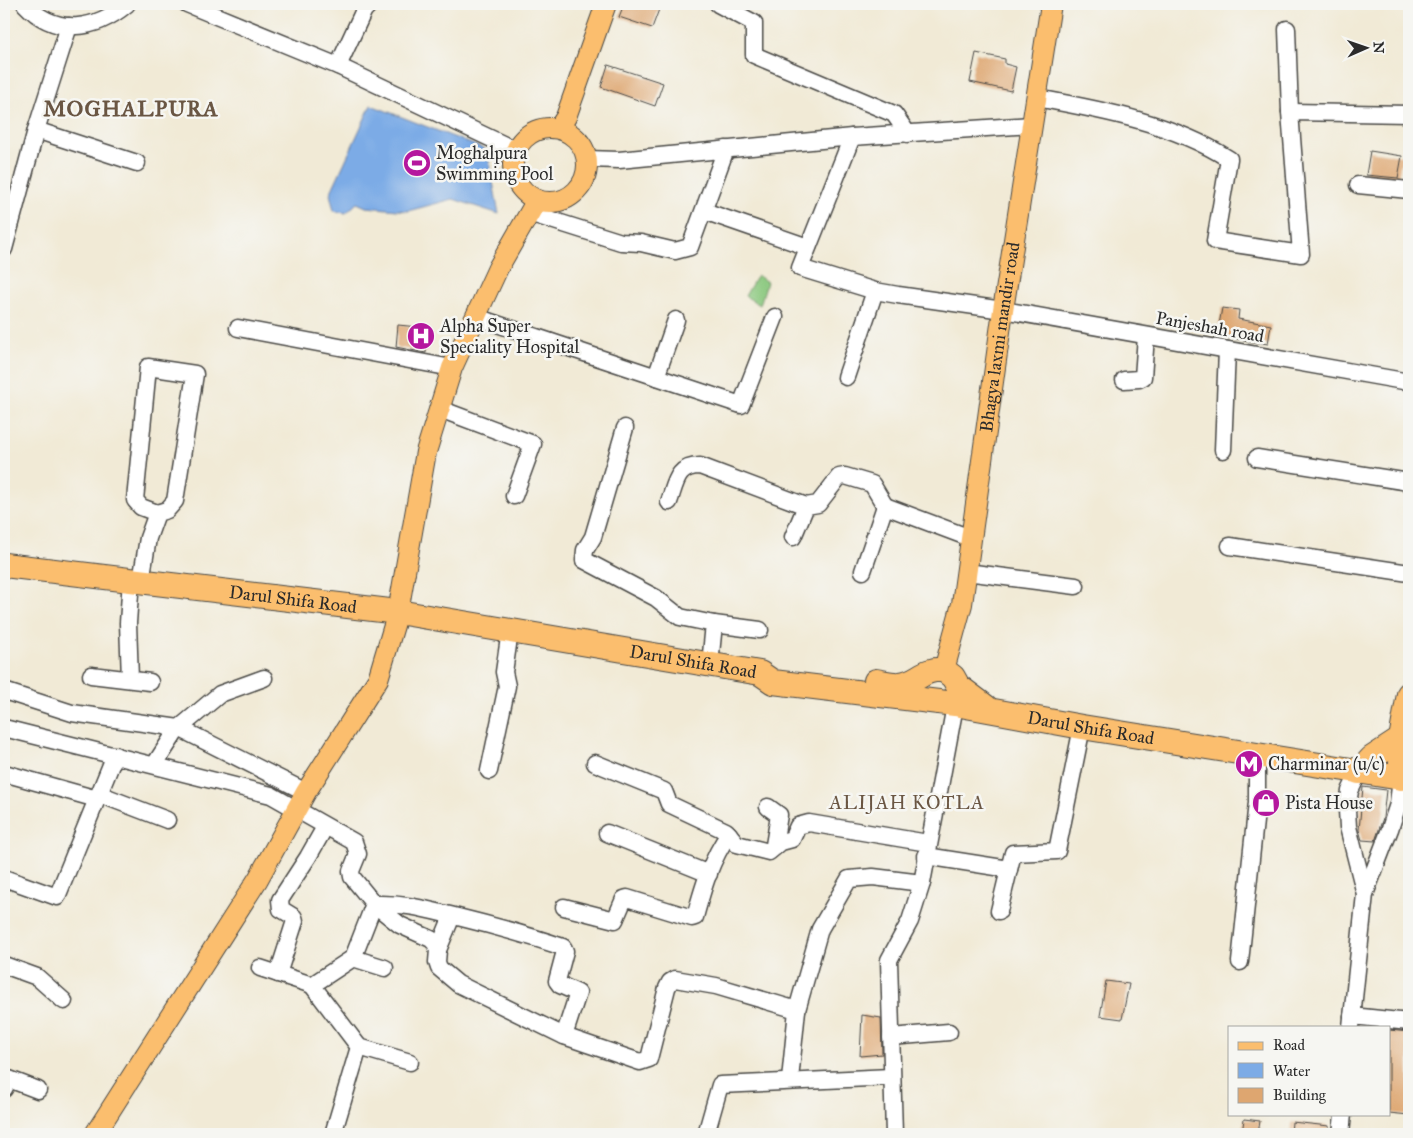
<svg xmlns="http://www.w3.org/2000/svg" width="1413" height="1138" viewBox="0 0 1413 1138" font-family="'IM FELL Great Primer',serif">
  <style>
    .green { fill: #8ac87e; stroke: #5a7a54 }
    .water { fill: #7cabe6; stroke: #546b88 }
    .building { fill: #dea670 }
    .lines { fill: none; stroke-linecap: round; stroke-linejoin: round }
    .minor-casing { stroke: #494845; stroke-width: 19 }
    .major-casing { stroke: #494845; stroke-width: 22 }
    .highway-casing { stroke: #494845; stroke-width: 26 }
    .minor { stroke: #fff; stroke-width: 16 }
    .major { stroke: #fbbe6e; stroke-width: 20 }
    .highway { stroke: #fbbe6e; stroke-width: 24 }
    .labels { text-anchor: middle; stroke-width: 5; stroke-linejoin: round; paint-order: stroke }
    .poi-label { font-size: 18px; fill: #2b2b2b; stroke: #f6f6f2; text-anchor: start }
    .street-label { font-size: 18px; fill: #2b2b2b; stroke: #f6f6f2 }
    .neighbourhood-label { font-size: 19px; letter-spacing: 1px; fill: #6a5643; stroke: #f6f6f2 }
    .district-label { font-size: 22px; font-weight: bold; letter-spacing: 1px; fill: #6a5643; stroke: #f6f6f2 }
  </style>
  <rect width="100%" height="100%" fill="#f6f6f2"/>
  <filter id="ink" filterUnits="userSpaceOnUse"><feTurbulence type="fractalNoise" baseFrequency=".02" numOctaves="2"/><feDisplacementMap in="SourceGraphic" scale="10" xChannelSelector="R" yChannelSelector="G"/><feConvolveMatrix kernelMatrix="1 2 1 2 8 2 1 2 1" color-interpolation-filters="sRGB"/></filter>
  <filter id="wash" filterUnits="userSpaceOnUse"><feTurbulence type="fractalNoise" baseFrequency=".0096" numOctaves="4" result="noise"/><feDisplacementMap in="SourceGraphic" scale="20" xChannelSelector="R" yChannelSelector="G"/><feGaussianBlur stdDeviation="1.12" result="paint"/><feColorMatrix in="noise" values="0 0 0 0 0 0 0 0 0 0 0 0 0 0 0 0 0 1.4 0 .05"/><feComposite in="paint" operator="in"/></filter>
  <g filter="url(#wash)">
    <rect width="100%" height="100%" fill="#f1ead6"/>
    <path class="green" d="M757,275L767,282L760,305L745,296Z"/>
    <path class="water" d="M371,105L487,150L499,214L453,199L408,211L366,207L357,203L346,213L334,211L330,194Z"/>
    <g id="blocks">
      <g class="building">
        <path d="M624,4H661L652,28L619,17Z"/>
        <path d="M976,53L1005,59V64L1016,67L1011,91L970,82Z"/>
        <path d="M608,65L663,83L655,106L601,87Z"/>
        <path d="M1370,151L1402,156L1398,178L1366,175Z"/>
        <path d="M1222,308L1239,310L1238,319L1271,325L1268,344L1217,336Z"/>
        <path d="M398,325L428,328L426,353L396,347Z"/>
        <path d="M1363,787L1386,790L1383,818L1375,841L1362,840L1359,830Z"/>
        <path d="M1106,981L1129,984L1122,1019L1100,1016Z"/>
        <path d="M862,1015L881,1018L882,1054L860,1056Z"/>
        <path d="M1389,1030L1409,1032V1115L1389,1113Z"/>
        <path d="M1244,1119L1260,1121L1258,1134H1242Z"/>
        <path d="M1292,1122L1329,1126V1134H1291Z"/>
      </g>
    </g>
  </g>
  <g filter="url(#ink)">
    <use href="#blocks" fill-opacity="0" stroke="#494845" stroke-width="1"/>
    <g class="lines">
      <defs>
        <g id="minor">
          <path d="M25,4C56,37 96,30 127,4"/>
          <path d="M187,4L338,66L515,150"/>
          <path d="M718,4L754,23V55L894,114L908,134"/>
          <path d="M1287,29L1290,112"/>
          <path d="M338,66L364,10L370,4"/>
          <path d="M1037,98C1102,110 1173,123 1229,159L1215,241L1301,254L1290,112L1409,114"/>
          <path d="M36,130L137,163"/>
          <path d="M852,137L800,268L875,291L898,295L1003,310L1409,382"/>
          <path d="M587,159L619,160L852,137L1031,125"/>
          <path d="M1358,185L1409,190"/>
          <path d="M704,211L808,247"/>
          <path d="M529,213L621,242L641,243L675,251L690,247L726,149"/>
          <path d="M4,249L36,130L69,26"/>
          <path d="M476,317L741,405L775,317"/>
          <path d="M238,328L452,368"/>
          <path d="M656,377L676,320"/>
          <path d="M846,377L875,291"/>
          <path d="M1124,380L1139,379L1143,377L1146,336"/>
          <path d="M440,409L533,444L514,496"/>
          <path d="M625,428L593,537L585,550L584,560L656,598L680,617L714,624L710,664"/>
          <path d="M1223,450L1227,350"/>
          <path d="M1257,458L1409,482"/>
          <path d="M669,502C676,483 676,466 700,466L806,506"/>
          <path d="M793,537L806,506L818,504L839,477L845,476L872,484L885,506"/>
          <path d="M1230,546L1409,573"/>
          <path d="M863,571L885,506L970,538"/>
          <path d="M966,572L1076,586"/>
          <path d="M142,575L148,538L157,513L141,507L135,500L148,367L195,374L175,501L167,510L157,513"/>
          <path d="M714,624L760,630"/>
          <path d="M91,675L150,682"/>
          <path d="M130,679L128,623L131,579"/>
          <path d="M4,691L72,713L179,728L306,792"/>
          <path d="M4,728L271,795L354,842L358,854L351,871L352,877L374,904L400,925L431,939L435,943L438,950L437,962L439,968L458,984L564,1036L640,1062L649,1059L667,988L670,982L675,979L716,986L797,1010"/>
          <path d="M595,763L664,791L669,804L726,831L737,844L769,852L781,842L792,839L798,826L809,823L928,843"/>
          <path d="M155,764L177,730L220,694L264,678"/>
          <path d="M489,771L507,686L504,672L510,631"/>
          <path d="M4,773L97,799"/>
          <path d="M99,794L167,820"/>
          <path d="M768,807L779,815L774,845"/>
          <path d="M607,833L709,874"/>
          <path d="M926,856L1009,869"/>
          <path d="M4,878L57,897L115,755"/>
          <path d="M1365,894L1390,829L1398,804L1401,778"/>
          <path d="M564,907L615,920L624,899L627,898L692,918L695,917C703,888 711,859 729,834"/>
          <path d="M999,911L1013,853L1057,851L1082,727"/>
          <path d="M438,950L452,916"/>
          <path d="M353,958L385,968"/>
          <path d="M1240,962L1257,802V755"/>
          <path d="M4,965L37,977L64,1001"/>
          <path d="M260,968L312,985L353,958L374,904C405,903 425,909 454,916C491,925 527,935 563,947L565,951L557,981L560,985L578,993L564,1036"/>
          <path d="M278,974L295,921L294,917L281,909L280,900L308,857L325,827"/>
          <path d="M312,985L359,1047L333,1134"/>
          <path d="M1352,1016L1409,1022"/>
          <path d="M1351,1027L1365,894L1348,827L1347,810L1350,791L1359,772"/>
          <path d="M891,1037L949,1032"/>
          <path d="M359,1047L410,1062"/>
          <path d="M790,1080L797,1010L820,929L849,879L873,877L922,883"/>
          <path d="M4,1089L9,1079L38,1090"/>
          <path d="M706,1134L720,1085L891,1077"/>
          <path d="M894,1134L889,960L910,921L922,883L957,695"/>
          <path d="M1341,1134L1343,1114"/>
        </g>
        <g id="major">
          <circle cx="550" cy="165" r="37"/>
          <path d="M559,128L566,117L606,4"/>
          <path id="s1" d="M944,670L962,604L1003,310L1051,4"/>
          <path d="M95,1134L258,879L306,792L378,679L398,612L426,452L452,368L498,268L537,200"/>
        </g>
        <g id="highway">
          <path id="s2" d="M4,565L398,612L760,673L773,682L955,704L1082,727L1401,778V739L1409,694"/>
          <path d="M876,681C883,682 893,685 900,684C919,682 922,668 944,670L953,677L958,686L986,707"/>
          <path d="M1359,772L1372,758L1401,739"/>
        </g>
      </defs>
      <use href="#minor" class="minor-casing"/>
      <use href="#major" class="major-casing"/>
      <use href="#highway" class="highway-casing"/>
      <use href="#minor" class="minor"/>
      <use href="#major" class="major"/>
      <use href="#highway" class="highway"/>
    </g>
  </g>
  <defs>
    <symbol id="stadium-disc" viewBox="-11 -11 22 22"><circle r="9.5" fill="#b5179e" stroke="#f6f6f2"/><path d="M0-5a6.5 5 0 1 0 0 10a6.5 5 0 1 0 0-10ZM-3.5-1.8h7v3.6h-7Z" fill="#fff"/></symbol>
    <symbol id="hospital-disc" viewBox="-11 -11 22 22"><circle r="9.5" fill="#b5179e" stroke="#f6f6f2"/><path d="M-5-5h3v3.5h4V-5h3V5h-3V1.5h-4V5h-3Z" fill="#fff"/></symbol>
    <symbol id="metro-disc" viewBox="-11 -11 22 22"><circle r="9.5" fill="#b5179e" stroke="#f6f6f2"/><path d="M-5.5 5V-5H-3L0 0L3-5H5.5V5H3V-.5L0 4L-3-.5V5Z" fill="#fff"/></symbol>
    <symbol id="shop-disc" viewBox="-11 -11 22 22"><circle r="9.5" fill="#b5179e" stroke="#f6f6f2"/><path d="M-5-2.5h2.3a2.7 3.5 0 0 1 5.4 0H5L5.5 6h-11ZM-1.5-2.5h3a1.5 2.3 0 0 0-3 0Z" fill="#fff"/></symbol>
  </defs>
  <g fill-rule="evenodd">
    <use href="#stadium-disc" x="401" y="147" width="32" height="32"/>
    <use href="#hospital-disc" x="405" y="320" width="32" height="32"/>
    <use href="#metro-disc" x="1233" y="748" width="32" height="32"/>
    <use href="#shop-disc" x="1250" y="787" width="32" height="32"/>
  </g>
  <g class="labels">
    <g class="poi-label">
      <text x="436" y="159">Moghalpura<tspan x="436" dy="21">Swimming Pool</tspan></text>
      <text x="440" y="332">Alpha Super<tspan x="440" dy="21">Speciality Hospital</tspan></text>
      <text x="1268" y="770">Charminar (u/c)</text>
      <text x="1285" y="809">Pista House</text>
    </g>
    <g class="street-label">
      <text transform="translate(1210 327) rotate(10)" y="6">Panjeshah road</text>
      <text dy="6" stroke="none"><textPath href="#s1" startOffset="338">Bhagya laxmi mandir road</textPath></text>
      <text dy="6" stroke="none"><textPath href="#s2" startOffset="291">Darul Shifa Road</textPath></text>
      <text dy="6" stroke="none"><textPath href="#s2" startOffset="696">Darul Shifa Road</textPath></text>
      <text dy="6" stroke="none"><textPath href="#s2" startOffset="1101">Darul Shifa Road</textPath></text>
    </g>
    <g class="neighbourhood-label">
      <text x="907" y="809">ALIJAH KOTLA</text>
    </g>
    <g class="district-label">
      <text x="131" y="116">MOGHALPURA</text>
    </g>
  </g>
  <rect width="1413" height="1138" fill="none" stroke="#f6f6f2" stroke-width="20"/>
  <rect x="1228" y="1026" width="162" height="90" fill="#f6f6f2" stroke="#a5a5a2"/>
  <rect x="1238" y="1042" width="25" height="8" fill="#fbbe6e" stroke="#a5a5a2"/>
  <text x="1273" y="1050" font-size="15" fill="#2b2b2b">Road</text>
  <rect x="1238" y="1063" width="25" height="15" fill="#7cabe6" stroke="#a5a5a2"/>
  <text x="1273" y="1076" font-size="15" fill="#2b2b2b">Water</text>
  <rect x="1238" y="1088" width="25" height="15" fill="#dea670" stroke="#a5a5a2"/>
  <text x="1273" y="1100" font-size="15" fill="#2b2b2b">Building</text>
  <g transform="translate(1366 48) rotate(88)" stroke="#f6f6f2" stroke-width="4" paint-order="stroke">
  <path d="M0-4L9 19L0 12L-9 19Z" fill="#2b2b2b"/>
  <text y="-8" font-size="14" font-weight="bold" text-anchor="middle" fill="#2b2b2b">N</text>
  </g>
</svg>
